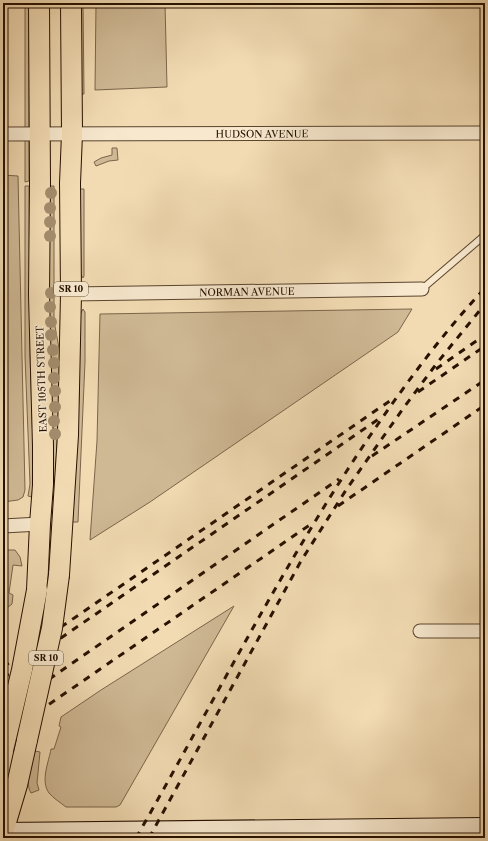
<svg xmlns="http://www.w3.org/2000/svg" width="488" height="841" viewBox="0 0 488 841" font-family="'Libre Caslon Text',serif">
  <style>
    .green { fill: #cfb995; stroke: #7b654a }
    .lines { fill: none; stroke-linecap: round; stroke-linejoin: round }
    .lane-casing { stroke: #5a442d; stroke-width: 8 }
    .street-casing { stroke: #5a442d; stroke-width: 15 }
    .secondary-casing { stroke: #271100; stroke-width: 20 }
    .primary-casing { stroke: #271100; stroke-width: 22 }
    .lane { stroke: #f7e8ce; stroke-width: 6 }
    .street { stroke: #f7e8ce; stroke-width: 13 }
    .secondary { stroke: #f7e8ce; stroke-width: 18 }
    .primary { stroke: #f2dbb3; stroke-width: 20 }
    .rail { stroke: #271100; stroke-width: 3; stroke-dasharray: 7 7; stroke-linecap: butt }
    .primary-bridge-casing { stroke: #271100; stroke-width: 22; stroke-linecap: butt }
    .primary-bridge { stroke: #f2dbb3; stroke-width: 20 }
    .tree { fill: #a38c6d }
    .labels { text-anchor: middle; stroke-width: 3; stroke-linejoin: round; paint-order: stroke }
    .shield { fill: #f7e8ce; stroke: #65523e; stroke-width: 1 }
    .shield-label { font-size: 9px; font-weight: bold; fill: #271100 }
    .street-label { font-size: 10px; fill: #271100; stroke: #f7e8ce }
  </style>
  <rect width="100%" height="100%" fill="#f2dbb3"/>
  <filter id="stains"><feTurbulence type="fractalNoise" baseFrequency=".005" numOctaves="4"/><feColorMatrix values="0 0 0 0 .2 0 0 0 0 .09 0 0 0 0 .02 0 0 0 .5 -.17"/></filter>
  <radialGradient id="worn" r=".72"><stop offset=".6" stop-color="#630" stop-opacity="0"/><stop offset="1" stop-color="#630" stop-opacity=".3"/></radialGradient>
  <g class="green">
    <path d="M25,3H29V181L25,182Z"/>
    <path d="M78,3H83L84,94H78Z"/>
    <path d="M96,3H165L167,87L95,90Z"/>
    <path d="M112,148H117L118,160L109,161L96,166L94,162L101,158L112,155Z"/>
    <path d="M3,175L18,176L25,490L23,497L18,500L3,502Z"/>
    <path d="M25,186H29L30,355L34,473L32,497L28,496L30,484L25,356Z"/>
    <path d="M47,186H54V321L61,359L52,549L50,550L48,547L50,404Z"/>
    <path d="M78,189H84V276L83,278L79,271Z"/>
    <path d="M83,309L85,312V362L78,522H72L79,395L80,315Z"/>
    <path d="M412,309L398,332L150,502L90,540L97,441L100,314Z"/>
    <path d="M7,550H15L20,557L22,566L13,565L9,593L13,595L12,604L3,611V551Z"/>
    <path d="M234,606L120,805L116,807H66C61,803 53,798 49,793C40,781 49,761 51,749H54L61,727L59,726L61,717L101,690Z"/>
    <path d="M35,751L40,752L37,783L39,790L31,793C24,781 32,764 35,751Z"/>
  </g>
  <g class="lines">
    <defs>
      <path id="lane" d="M422,289L485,235"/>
      <g id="street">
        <path id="s1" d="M3,134L485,133"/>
        <path id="s2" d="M71,294L422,289"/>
        <path d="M3,526L40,524"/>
        <path d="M420,631H485"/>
      </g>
      <path id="secondary" d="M3,832L485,827"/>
      <g id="primary">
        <path d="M59,575L68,435L71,294L70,183L72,134L71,3"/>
        <path d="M37,590L40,524L43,485V446L39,295L40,184L39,3"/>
        <path d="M3,832L17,785L27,740"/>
      </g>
    </defs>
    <use href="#lane" class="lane-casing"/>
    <use href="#street" class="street-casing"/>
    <use href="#secondary" class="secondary-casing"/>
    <use href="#primary" class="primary-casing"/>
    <use href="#lane" class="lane"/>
    <use href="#street" class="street"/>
    <use href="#secondary" class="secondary"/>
    <use href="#primary" class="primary"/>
    <g class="rail">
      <path d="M436,369L485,335"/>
      <path d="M418,392L485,346"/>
      <path d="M372,456L485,380"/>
      <path d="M338,506L485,405"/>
      <path d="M3,667L394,398"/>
      <path d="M3,678L380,418"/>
      <path d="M3,711L339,479"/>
      <path d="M3,736L311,524"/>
      <path d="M136,838C215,700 286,558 376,427C409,379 445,331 485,288"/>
      <path d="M149,838L301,561L346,490L402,410L437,363L485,304"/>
    </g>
    <defs>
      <g id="primary-bridge">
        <path d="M27,740L52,628L59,575"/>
        <path d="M3,750L22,670L37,590"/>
      </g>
    </defs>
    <use href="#primary-bridge" class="primary-bridge-casing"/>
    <use href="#primary-bridge" class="primary-bridge"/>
  </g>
  <g class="tree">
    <circle cx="51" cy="193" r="6"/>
    <circle cx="50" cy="208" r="6"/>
    <circle cx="50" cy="222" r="6"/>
    <circle cx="50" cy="236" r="6"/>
    <circle cx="51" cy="293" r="6"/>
    <circle cx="50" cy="307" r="6"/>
    <circle cx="51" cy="322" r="6"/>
    <circle cx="51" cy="335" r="6"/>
    <circle cx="53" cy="350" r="6"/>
    <circle cx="54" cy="363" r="6"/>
    <circle cx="54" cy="378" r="6"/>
    <circle cx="55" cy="391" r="6"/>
    <circle cx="55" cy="407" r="6"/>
    <circle cx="54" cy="421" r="6"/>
    <circle cx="55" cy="434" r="6"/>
  </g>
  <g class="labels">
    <g class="shield">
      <rect x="54" y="282" width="34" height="14" rx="3"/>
      <rect x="29" y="651" width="34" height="14" rx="3"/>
    </g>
    <g class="shield-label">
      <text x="71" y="292">SR 10</text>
      <text x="46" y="661">SR 10</text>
    </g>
    <g class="street-label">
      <text dy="4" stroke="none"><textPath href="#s1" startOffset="259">HUDSON AVENUE</textPath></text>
      <text dy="4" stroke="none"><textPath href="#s2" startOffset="176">NORMAN AVENUE</textPath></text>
      <text transform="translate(41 379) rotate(-92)" y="4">EAST 105TH STREET</text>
    </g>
  </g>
  <rect width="488" height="841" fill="none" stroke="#f2dbb3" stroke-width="16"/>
  <rect x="4" y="4" width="480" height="833" fill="none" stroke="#271100" stroke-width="2"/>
  <rect x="8" y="8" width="472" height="825" fill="none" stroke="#271100"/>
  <rect width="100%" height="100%" filter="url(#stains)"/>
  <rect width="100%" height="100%" fill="url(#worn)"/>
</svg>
